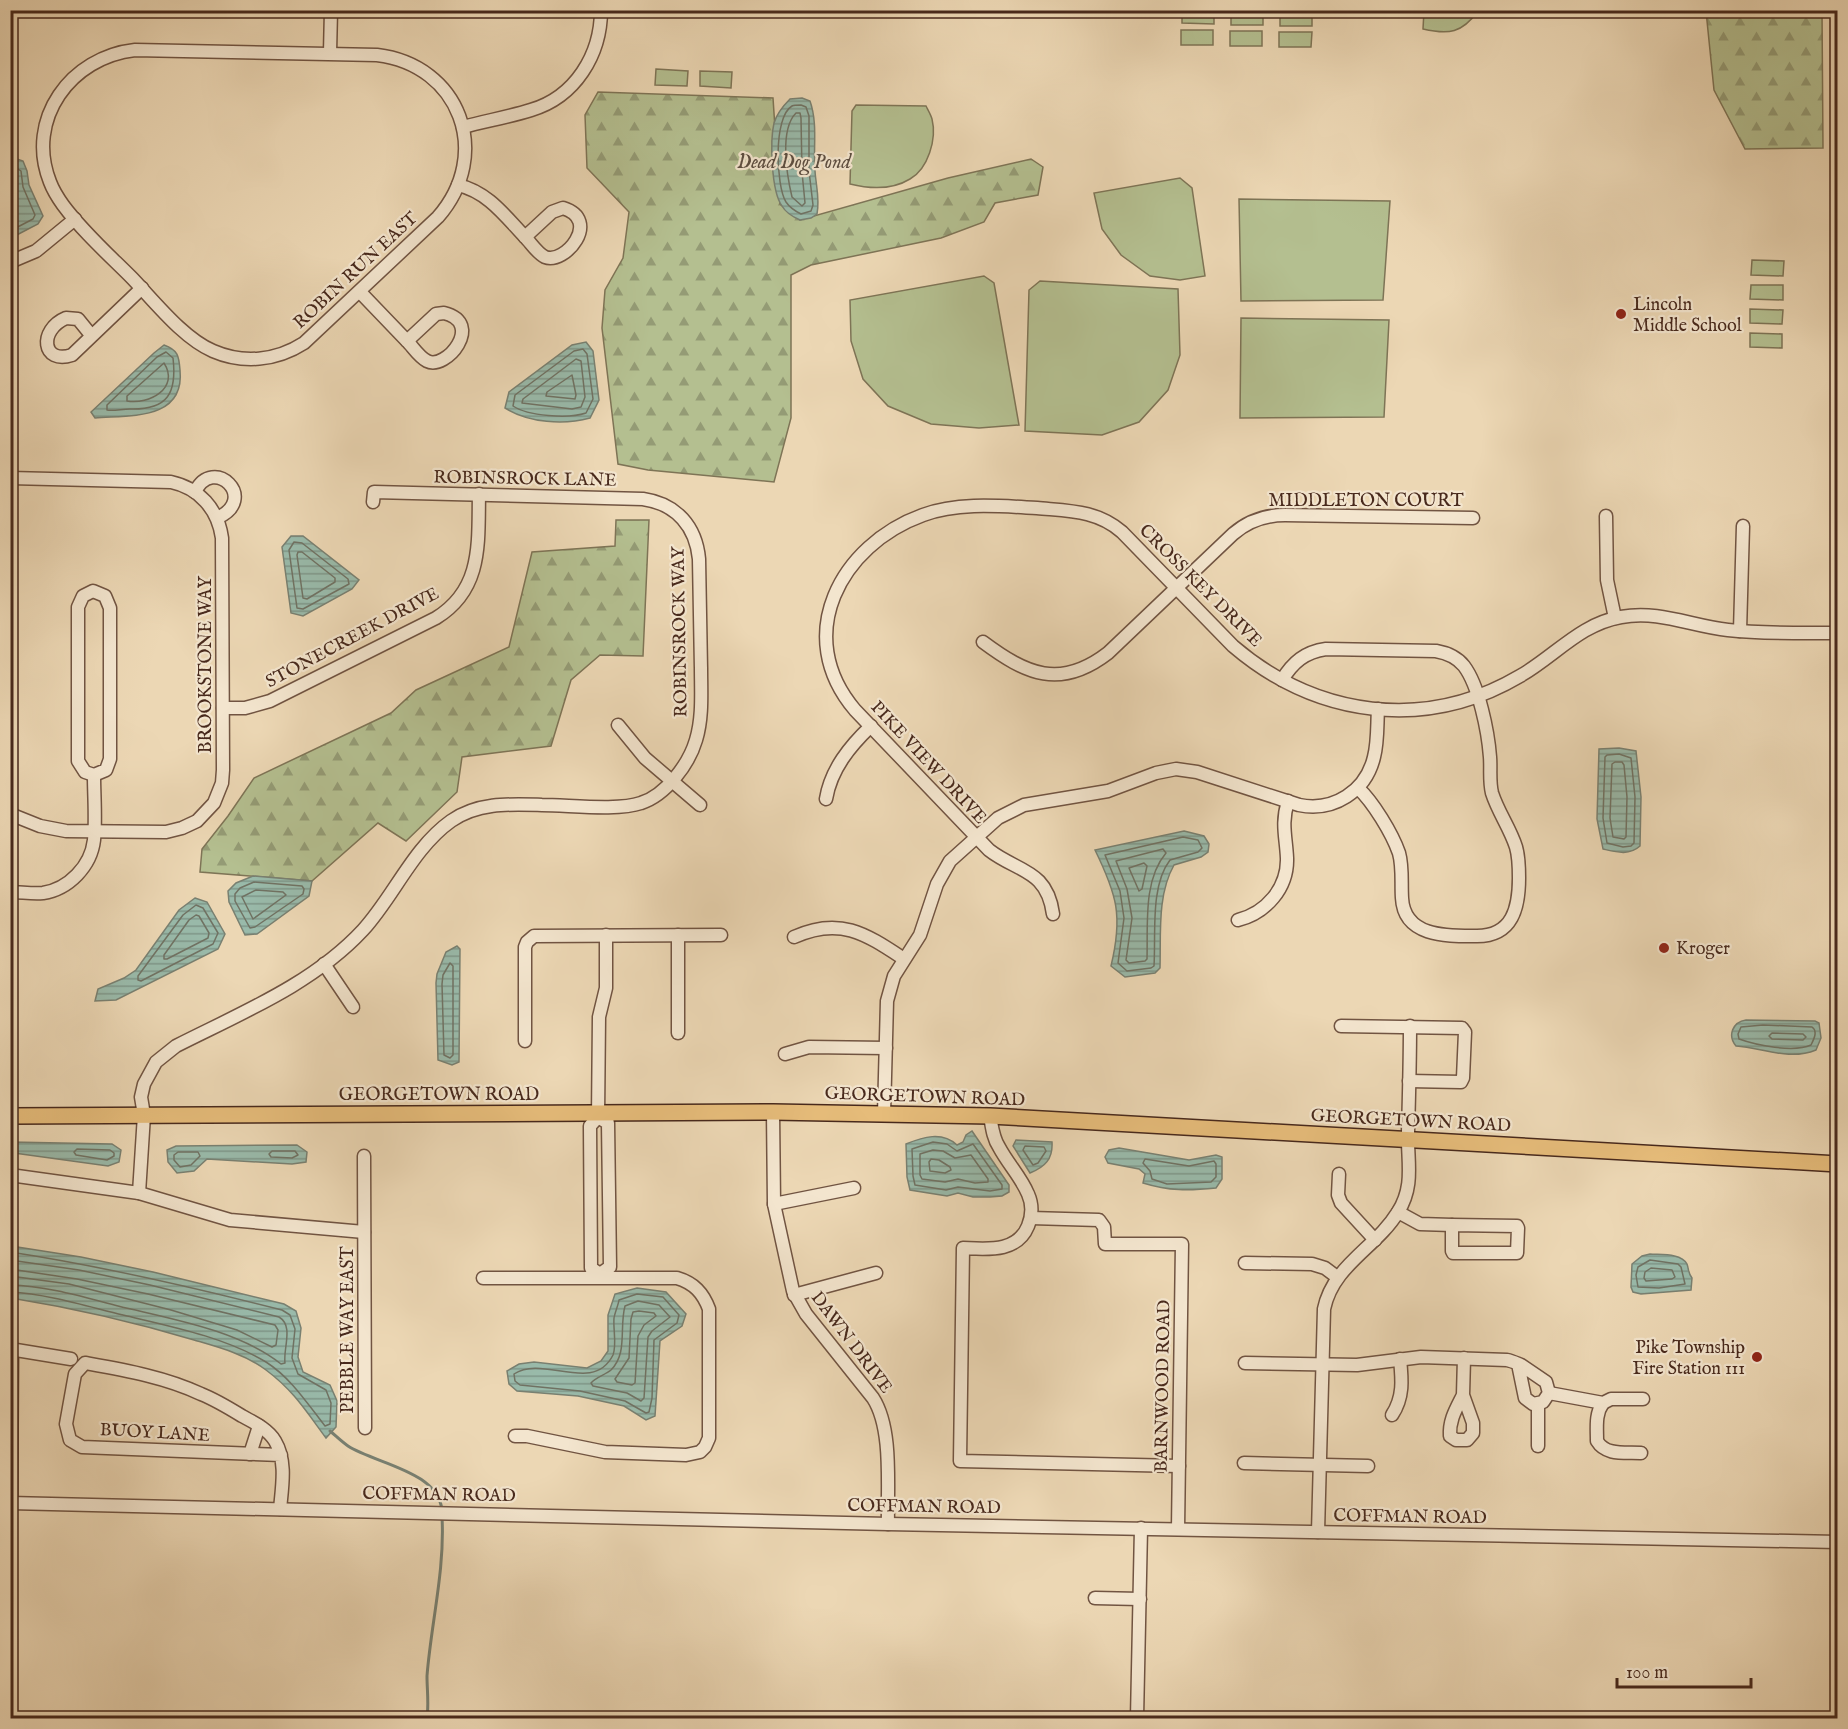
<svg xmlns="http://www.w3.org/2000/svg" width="1848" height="1729" viewBox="0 0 1848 1729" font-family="'IM FELL English',serif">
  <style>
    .forest { fill: url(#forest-firs); stroke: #7e7456; stroke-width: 1.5 }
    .pitch { fill: #b4bf90; stroke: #7e7456; stroke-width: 1.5 }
    .water { fill: url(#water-rules); stroke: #798071; stroke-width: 1.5 }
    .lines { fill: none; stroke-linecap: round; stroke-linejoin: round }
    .shore { stroke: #707263; stroke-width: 1.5 }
    .stream { stroke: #798071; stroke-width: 3 }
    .minor-casing { stroke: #715442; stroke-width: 15 }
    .major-casing { stroke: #48291c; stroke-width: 18 }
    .minor { stroke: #f3e5ce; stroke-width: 12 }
    .major { stroke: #e6bc7a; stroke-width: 15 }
    .poi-dot { fill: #8f2418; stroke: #f3e5ce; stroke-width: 2 }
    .labels { text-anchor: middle; stroke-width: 4.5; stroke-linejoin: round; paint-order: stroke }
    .street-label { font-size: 18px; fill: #48291c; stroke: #f3e5ce }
    .poi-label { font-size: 18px; fill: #48291c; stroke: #f3e5ce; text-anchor: start }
    .water-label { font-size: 20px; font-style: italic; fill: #5c4d40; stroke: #f3e5ce }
  </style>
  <defs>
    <pattern id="forest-firs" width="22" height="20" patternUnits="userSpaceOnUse" patternTransform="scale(1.5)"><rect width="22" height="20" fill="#b4bf90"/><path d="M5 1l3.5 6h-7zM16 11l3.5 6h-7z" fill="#949b75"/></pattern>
    <pattern id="water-rules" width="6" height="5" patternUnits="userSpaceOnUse" patternTransform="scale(1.5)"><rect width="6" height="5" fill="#99baaa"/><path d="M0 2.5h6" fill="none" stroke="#7f978a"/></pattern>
  </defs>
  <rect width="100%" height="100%" fill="#ecd7b4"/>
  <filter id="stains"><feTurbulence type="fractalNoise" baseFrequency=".00333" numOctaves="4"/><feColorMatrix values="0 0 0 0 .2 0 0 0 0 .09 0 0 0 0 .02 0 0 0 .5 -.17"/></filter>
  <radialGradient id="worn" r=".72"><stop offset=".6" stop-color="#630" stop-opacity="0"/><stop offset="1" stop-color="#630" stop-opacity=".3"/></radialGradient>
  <g class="forest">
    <path d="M1706,11H1822L1823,148L1745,149L1714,90Z"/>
    <path d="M598,92L773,98L780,204L800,220L948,178L1031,159L1043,167L1038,195L995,203L984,222L941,238L811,265L791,275V418L774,482L648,470L618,464L602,328L605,290L623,258L629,212L587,168L585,115Z"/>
    <path d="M616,520H649L643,656L600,655L571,680L551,746L462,757L457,792L406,841L378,823L312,881L200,872L202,849L228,816L254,778L391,713L416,690L509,647L532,552L615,546Z"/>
  </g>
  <g class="pitch">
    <path d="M1182,11H1214V24L1182,23Z"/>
    <rect x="1231" y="11" width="32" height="14"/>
    <rect x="1280" y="11" width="32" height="15"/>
    <path d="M1424,11V10L1478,11C1462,33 1449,35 1423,29Z"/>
    <rect x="1181" y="30" width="32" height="15"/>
    <rect x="1230" y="31" width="32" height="15"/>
    <path d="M1279,32H1312L1311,47H1279Z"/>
    <path d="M656,69L688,71L687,86L655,85Z"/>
    <path d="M700,71L732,72L731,88L700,86Z"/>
    <path d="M856,105L926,106C928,110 931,115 932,119C937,139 928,169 910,179C892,190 870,189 850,184L852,111Z"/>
    <path d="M1180,178L1192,188L1205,276L1180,280L1150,276L1121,255L1102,229L1094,193Z"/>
    <path d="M1239,199L1390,201L1383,300L1241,301Z"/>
    <path d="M1752,260L1784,261L1783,276L1751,275Z"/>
    <path d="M984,276L994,283L1019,425L979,428L931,424L888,406L863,379L851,341L850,300Z"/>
    <path d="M1040,281L1178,289L1180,355L1168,390L1139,422L1102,435L1025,431L1029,290Z"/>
    <path d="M1751,285H1783V300L1750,299Z"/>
    <path d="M1750,309L1783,310L1782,324L1750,323Z"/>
    <path d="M1241,318L1389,320L1384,417L1240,418Z"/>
    <path d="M1750,333L1782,334V348L1750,347Z"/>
  </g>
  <g class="water">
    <path d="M802,98L810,101C818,124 813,147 815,171C816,186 820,199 817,214L811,218L800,220C793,217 786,213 782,206C771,191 770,140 774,123C777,113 783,106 790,99Z"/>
    <path d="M17,159L23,161L27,171L29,185L43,216L38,224L11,238C10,216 5,176 17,159Z"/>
    <path d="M586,342L593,351L599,400L590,418C564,425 529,423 505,408L509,392L572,345Z"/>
    <path d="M164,345C178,350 179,356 180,370C185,421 129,415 95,418L91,412L154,353Z"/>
    <path d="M291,536H303L359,580L352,589L303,616L291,613L282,547Z"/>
    <path d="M1619,748L1636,751L1641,797L1640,846C1629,856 1616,852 1603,849L1597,819L1599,749Z"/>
    <path d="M1184,831L1204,836L1209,844L1208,852L1201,857L1174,865C1157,895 1161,935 1160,968L1155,973L1125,977L1111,966C1123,916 1117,895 1095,850Z"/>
    <path d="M253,876L312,881L309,896L257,934L245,935L229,902L228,891L236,883Z"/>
    <path d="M195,898L207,902L225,934L218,949L116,1000L95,1001L98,989L124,978L136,970L179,910Z"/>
    <path d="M457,946L460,949L459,1062L452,1065L438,1060L436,983L437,974L446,952Z"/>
    <path d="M1746,1020L1815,1021L1819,1023L1821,1038L1816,1050C1789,1061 1763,1048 1736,1046C1727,1035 1733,1022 1746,1020Z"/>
    <path d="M972,1131L1009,1185V1192L1002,1196L990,1197H973L958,1193L947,1196L910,1190L907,1177L906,1144C923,1137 942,1131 957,1145L963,1142L966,1135Z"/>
    <path d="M1016,1140L1052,1142C1053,1159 1045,1167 1030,1173L1013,1146Z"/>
    <path d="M11,1142L112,1144L121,1150L119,1162L108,1166L14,1153L11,1152Z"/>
    <path d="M297,1145L307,1152L306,1162L292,1164L207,1159L194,1171L177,1173L168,1162L167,1150L176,1146Z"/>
    <path d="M1119,1148L1189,1160L1216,1155L1222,1157V1179L1216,1188C1188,1191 1169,1191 1143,1183L1145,1174L1139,1169L1108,1163L1105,1157L1109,1150Z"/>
    <path d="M11,1246L81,1257L153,1272L284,1304L296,1311L301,1328L298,1357L303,1372L330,1385L337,1401L336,1427L326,1438C306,1411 293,1390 266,1370C245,1354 218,1347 194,1340C134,1322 73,1308 11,1298Z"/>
    <path d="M1650,1254C1661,1255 1681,1253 1687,1264C1689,1270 1688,1273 1692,1278L1691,1290L1641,1294L1633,1292L1631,1287L1632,1264L1642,1256Z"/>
    <path d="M637,1288L666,1292L686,1314L682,1326L660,1341L655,1416L646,1420L624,1406L578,1396L517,1391L509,1384L507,1371L519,1364L534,1362L587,1368L601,1361L608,1351V1315L615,1294Z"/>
  </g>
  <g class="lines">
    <g class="shore">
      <path d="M801,105L806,107L809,116V171L813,205L811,211L801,214C795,211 790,208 786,202C776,186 773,117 792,106C794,105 798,105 801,105Z"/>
      <path d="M796,113H800L801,118L802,172L805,203L802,206L792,197C787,176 779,130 796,113Z"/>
      <path d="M10,171L18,169L21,171L23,187L35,215L33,219L10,231"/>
      <path d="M583,349L587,354L593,399L586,413C568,419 528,416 513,406L515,395L574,351Z"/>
      <path d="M166,352L173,358C177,393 168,410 130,409C122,409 114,411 107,410V405L157,357Z"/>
      <path d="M576,359L581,361L585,397L581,407L572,409L522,403L523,399Z"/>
      <path d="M164,363C180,388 149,405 127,401V396Z"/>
      <path d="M572,375L576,395L575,399L546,396L547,392Z"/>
      <path d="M294,542L302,543L348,579L349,584L303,609L297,608L289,550Z"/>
      <path d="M298,552H302L335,578V582L307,599L303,598L297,555Z"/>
      <path d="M1619,754L1631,758L1635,797L1634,843L1631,846L1623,847L1607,843L1603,818L1605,757L1607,755Z"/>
      <path d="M1615,762H1622L1624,765L1627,797L1626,837L1624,839L1613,837L1610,818L1612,764Z"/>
      <path d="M1183,837L1198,840L1202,848L1198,852L1170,860C1150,886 1156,934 1154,966L1151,968L1127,971L1118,963L1124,918L1120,891L1105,855Z"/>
      <path d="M1163,849L1166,853C1143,880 1148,925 1147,959L1145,961L1129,963L1126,960L1132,918L1127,889L1116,861Z"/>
      <path d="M1144,863L1147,866L1142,889L1139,891L1129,868Z"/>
      <path d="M254,882L302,886L304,889L303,894L255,927L250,928L235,901V894L240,888Z"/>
      <path d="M256,890L283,892L286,895L253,919L242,897Z"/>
      <path d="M196,905L203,908L218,933L213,944L141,981L138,980V976L183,915Z"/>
      <path d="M196,915L199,916L209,933L208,938L167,959H164V955L189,920Z"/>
      <path d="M450,963L453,966V1055L450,1058L444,1055L442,984L443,975Z"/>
      <path d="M1763,1025L1812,1027C1818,1031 1814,1039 1811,1045C1793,1053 1756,1045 1739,1039L1738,1034L1741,1027Z"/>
      <path d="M1772,1033L1803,1034L1806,1037L1803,1040L1772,1039L1769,1036Z"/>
      <path d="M933,1142L947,1144L957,1151L973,1144L1002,1185V1189L990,1191L958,1187L946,1190L915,1185L913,1176L912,1149Z"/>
      <path d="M1025,1146L1044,1147L1046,1151L1038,1163L1033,1165L1023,1150Z"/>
      <path d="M77,1149L110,1150L114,1153V1156L107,1160L76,1155L74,1152Z"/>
      <path d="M933,1150L943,1151L955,1158L971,1155L988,1179V1182L975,1183L958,1179L945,1182L922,1179L920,1175V1154Z"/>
      <path d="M272,1151H295L298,1155L292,1158L271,1157L269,1154Z"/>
      <path d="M198,1152L200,1156L191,1165L180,1167L174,1160V1155L178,1152Z"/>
      <path d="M931,1159L939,1160L950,1167L951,1170L945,1173L930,1171L929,1162Z"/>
      <path d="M1145,1159L1189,1166L1214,1161L1216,1164V1177L1211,1182L1167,1184L1152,1179L1150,1171L1143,1163Z"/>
      <path d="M10,1252C102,1266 192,1287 282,1310L290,1315L295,1329L292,1358L298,1374L326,1390L331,1403L330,1424L325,1426C307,1403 291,1378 266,1362C225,1337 169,1326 123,1315C86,1306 48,1294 10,1292"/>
      <path d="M10,1260L79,1270L150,1285L279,1317C294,1326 283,1348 285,1363L281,1364C238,1330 171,1319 118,1306C83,1297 47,1286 10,1285"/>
      <path d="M1650,1260L1678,1264L1681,1267L1685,1284L1659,1288L1638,1287L1636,1275L1638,1267Z"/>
      <path d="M1651,1268L1672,1270L1675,1277L1672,1279L1646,1281L1644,1278L1645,1272Z"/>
      <path d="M10,1269L77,1279L148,1294L275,1325L278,1330L276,1345L272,1347L237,1330L171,1310L69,1284L10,1276"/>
      <path d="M637,1294L663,1297L679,1315L677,1323L654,1340L652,1398L649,1412L646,1413L625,1401L580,1391L520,1385L515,1381L514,1374C543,1354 593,1395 613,1355C617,1345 613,1329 614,1318C615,1312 618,1306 619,1300Z"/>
      <path d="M638,1301L659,1305L670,1317L652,1331L648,1337L644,1398L641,1401L627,1393L593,1386L591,1383C596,1377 605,1375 611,1370C628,1353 619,1328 625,1306Z"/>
      <path d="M639,1311L654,1313L656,1316L644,1325L638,1336L635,1383L632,1385L617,1382L615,1379L629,1358L631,1319L633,1312Z"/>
    </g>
    <g class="stream">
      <path d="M330,1431C336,1436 342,1442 348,1446C376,1464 439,1471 442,1511"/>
      <path d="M427,1718C429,1704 427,1690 427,1676C431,1624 445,1570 442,1517"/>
    </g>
    <defs>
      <g id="minor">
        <path d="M515,10H526"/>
        <path d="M135,50L377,55C460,65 493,154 438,217L304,343C276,361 243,364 213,351C183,338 155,302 132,278C109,255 83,232 63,205C58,198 53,190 50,182C25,119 71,57 135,50Z"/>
        <path d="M330,53L331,10"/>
        <path d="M463,127C485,121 509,117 531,110C575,97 601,55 601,10"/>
        <path d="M458,185C488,192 505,216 525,237"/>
        <path d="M563,208C602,220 565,265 545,257C537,253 531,243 525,237L552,212Z"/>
        <path d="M10,262L36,251L75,219"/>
        <path d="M360,292L407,341"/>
        <path d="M444,313C485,323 446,371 427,361C419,357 413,347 407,341L436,314Z"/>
        <path d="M91,335L78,319L66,318C38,330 42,365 72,355L142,288"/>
        <path d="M10,478L171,482C199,488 218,509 222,538L223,770L222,783L214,803L197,821L182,828L166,832L66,831L40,826L10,814"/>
        <path d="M195,492C213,454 260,499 217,518"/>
        <path d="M1606,516L1607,580L1615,618"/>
        <path d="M93,591L105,596L110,608V759L106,770L94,775L85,772L78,761V607L83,596Z"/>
        <path d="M1740,631L1743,526"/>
        <path d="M983,642C1026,674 1060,690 1108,653L1233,534C1248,521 1265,515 1285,515L1473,518"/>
        <path d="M1282,680C1293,662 1305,652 1326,649L1436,651C1447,653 1457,657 1464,666C1479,686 1488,731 1490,757C1491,768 1489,781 1492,793C1498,812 1510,828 1516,847C1519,857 1519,868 1519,878C1519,907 1513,936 1477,936C1449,936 1404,938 1402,898C1401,883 1403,867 1399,853C1392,833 1373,802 1358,788"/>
        <path d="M223,708H245L270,701L436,618C483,589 478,543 479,494"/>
        <path d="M618,725L645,758L700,805"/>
        <path d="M826,799C831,769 850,746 871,726"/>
        <path d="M10,892C21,892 32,894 43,893C69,889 91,866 94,840C96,819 94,796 94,775"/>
        <path d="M1053,914C1047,869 1017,872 989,850L855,710C792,636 840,545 923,515C958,502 1000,506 1037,508C1068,511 1097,510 1122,532L1233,646C1316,717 1425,732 1520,676C1555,656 1580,624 1621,617C1659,610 1691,626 1728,630C1764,634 1802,633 1838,633"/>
        <path d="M1238,920C1266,913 1288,888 1287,858C1286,836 1281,824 1288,801"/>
        <path d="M678,935V1033"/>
        <path d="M794,937C840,916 866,934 904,959"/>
        <path d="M324,964L353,1007"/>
        <path d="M1341,1026L1462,1028L1465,1032L1463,1078L1461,1082L1409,1081"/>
        <path d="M525,1041V947L527,942L534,936L721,935"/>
        <path d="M785,1054L809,1047L886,1048"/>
        <path d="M773,1112L774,1204L793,1291L806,1314L873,1398C893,1429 887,1486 888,1524"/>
        <path d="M884,1114L887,1001L894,976L920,935L937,884L950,861L998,818L1024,805L1108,791L1156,773L1176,769L1197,772L1299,805C1334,812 1366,791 1374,757C1378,742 1377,725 1378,709"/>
        <path d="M990,1116C992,1127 993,1138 999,1147C1008,1164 1021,1177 1028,1194C1033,1205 1032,1216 1028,1226C1017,1253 987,1249 963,1248L960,1461L1179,1466"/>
        <path d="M598,1117L608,1123L610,1267L600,1274"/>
        <path d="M364,1156L365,1428"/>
        <path d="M1339,1174L1338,1195L1341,1203L1375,1240"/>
        <path d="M10,1175L139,1193L230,1220L364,1232"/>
        <path d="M139,1193L144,1115L141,1097L144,1084L156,1062L176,1046C241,1013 313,984 363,930C394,896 413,848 451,821C478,802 510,804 542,805C569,805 618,811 641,803C666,795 689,764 696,740C703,717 701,692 701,668C700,632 700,596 699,559C696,527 677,504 643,499L374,492L373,502"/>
        <path d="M774,1204L854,1188"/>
        <path d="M1398,1212L1420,1224L1452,1225"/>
        <path d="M1031,1218L1099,1220L1104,1227L1105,1244H1182L1178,1529"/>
        <path d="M1452,1225L1517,1226L1518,1228L1517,1253H1453L1452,1251Z"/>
        <path d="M1245,1263L1312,1264L1325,1268L1337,1277"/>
        <path d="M600,1274L591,1268L590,1126L598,1117L599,1017L606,988V935"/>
        <path d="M483,1278H677C694,1283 703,1293 709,1309V1438L705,1447L700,1452L686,1455L605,1452L527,1436H515"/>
        <path d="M794,1295L876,1273"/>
        <path d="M10,1349L71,1359"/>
        <path d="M1245,1363L1357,1365L1421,1357L1507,1360C1512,1361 1516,1363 1521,1365L1546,1382L1549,1393L1543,1402L1533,1404L1525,1398L1518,1364"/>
        <path d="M1549,1393L1603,1403L1611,1399H1643"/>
        <path d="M1463,1395C1456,1409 1449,1420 1450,1436L1456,1440H1467L1473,1433V1423L1463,1395L1464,1358"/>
        <path d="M1603,1403C1595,1414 1597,1427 1597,1441C1606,1456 1625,1452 1641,1453"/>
        <path d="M1538,1404V1446"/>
        <path d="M1392,1415C1404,1397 1402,1379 1400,1359"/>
        <path d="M250,1454L259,1426"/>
        <path d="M1244,1463L1368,1466"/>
        <path d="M10,1503L888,1524L1838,1542"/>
        <path d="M11,1503L12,1349"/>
        <path d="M280,1509C282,1487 287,1461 275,1441C268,1429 253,1422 242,1416C229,1408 216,1400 201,1394C165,1377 124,1370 85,1363L75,1374L66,1424L70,1440L82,1447L281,1455"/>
        <path d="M1318,1532L1324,1309C1333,1265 1376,1248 1398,1212C1415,1185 1407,1161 1408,1132C1409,1097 1410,1062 1410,1026"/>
        <path d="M1095,1598L1140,1599"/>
        <path d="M10,1718H13"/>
        <path d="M1137,1718L1141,1528"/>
      </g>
      <path id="major" d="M10,1116L773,1112L990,1116L1838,1164"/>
    </defs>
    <use href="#minor" class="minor-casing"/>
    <use href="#major" class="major-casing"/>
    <use href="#minor" class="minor"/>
    <use href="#major" class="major"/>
  </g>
  <g class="poi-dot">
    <circle cx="1621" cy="314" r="6"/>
    <circle cx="1664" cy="948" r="6"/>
    <circle cx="1757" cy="1357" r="6"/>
  </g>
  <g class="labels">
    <g class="street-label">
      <text transform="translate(355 270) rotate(-43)" y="6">ROBIN RUN EAST</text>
      <text transform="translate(525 478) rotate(1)" y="6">ROBINSROCK LANE</text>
      <text x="1366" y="506">MIDDLETON COURT</text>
      <text transform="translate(1201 585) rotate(45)" y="6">CROSS KEY DRIVE</text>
      <text transform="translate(679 632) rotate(-91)" y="6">ROBINSROCK WAY</text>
      <text transform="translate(352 637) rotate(-28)" y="6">STONECREEK DRIVE</text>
      <text transform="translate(205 665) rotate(-90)" y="6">BROOKSTONE WAY</text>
      <text transform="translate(929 762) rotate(47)" y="6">PIKE VIEW DRIVE</text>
      <text x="439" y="1100">GEORGETOWN ROAD</text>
      <text transform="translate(925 1096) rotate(2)" y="6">GEORGETOWN ROAD</text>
      <text transform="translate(1411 1120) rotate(3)" y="6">GEORGETOWN ROAD</text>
      <text transform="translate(347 1330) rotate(-90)" y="6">PEBBLE WAY EAST</text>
      <text transform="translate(852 1342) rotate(53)" y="6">DAWN DRIVE</text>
      <text transform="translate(1162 1386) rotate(-89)" y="6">BARNWOOD ROAD</text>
      <text transform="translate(155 1432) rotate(3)" y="6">BUOY LANE</text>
      <text transform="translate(439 1494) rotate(1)" y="6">COFFMAN ROAD</text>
      <text transform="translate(924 1506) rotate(1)" y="6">COFFMAN ROAD</text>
      <text transform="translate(1410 1516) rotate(1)" y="6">COFFMAN ROAD</text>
    </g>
    <g class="poi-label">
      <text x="1633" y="310">Lincoln<tspan x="1633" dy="21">Middle School</tspan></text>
      <text x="1676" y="954">Kroger</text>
      <text x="1745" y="1353" text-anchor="end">Pike Township<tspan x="1745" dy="21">Fire Station 111</tspan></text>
    </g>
    <g class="water-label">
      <text x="794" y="168">Dead Dog Pond</text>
    </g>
  </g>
  <rect width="1848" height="1729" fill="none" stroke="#ecd7b4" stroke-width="36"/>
  <rect x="12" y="12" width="1824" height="1705" fill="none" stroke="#48291c" stroke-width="3"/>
  <rect x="18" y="18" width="1812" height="1693" fill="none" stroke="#48291c" stroke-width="1.5"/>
  <path d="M1617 1678v9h134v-9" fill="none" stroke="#48291c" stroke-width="3"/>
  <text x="1626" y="1678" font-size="18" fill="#48291c" stroke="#f3e5ce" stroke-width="4.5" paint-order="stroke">100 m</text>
  <rect width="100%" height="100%" filter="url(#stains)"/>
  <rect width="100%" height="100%" fill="url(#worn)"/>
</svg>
